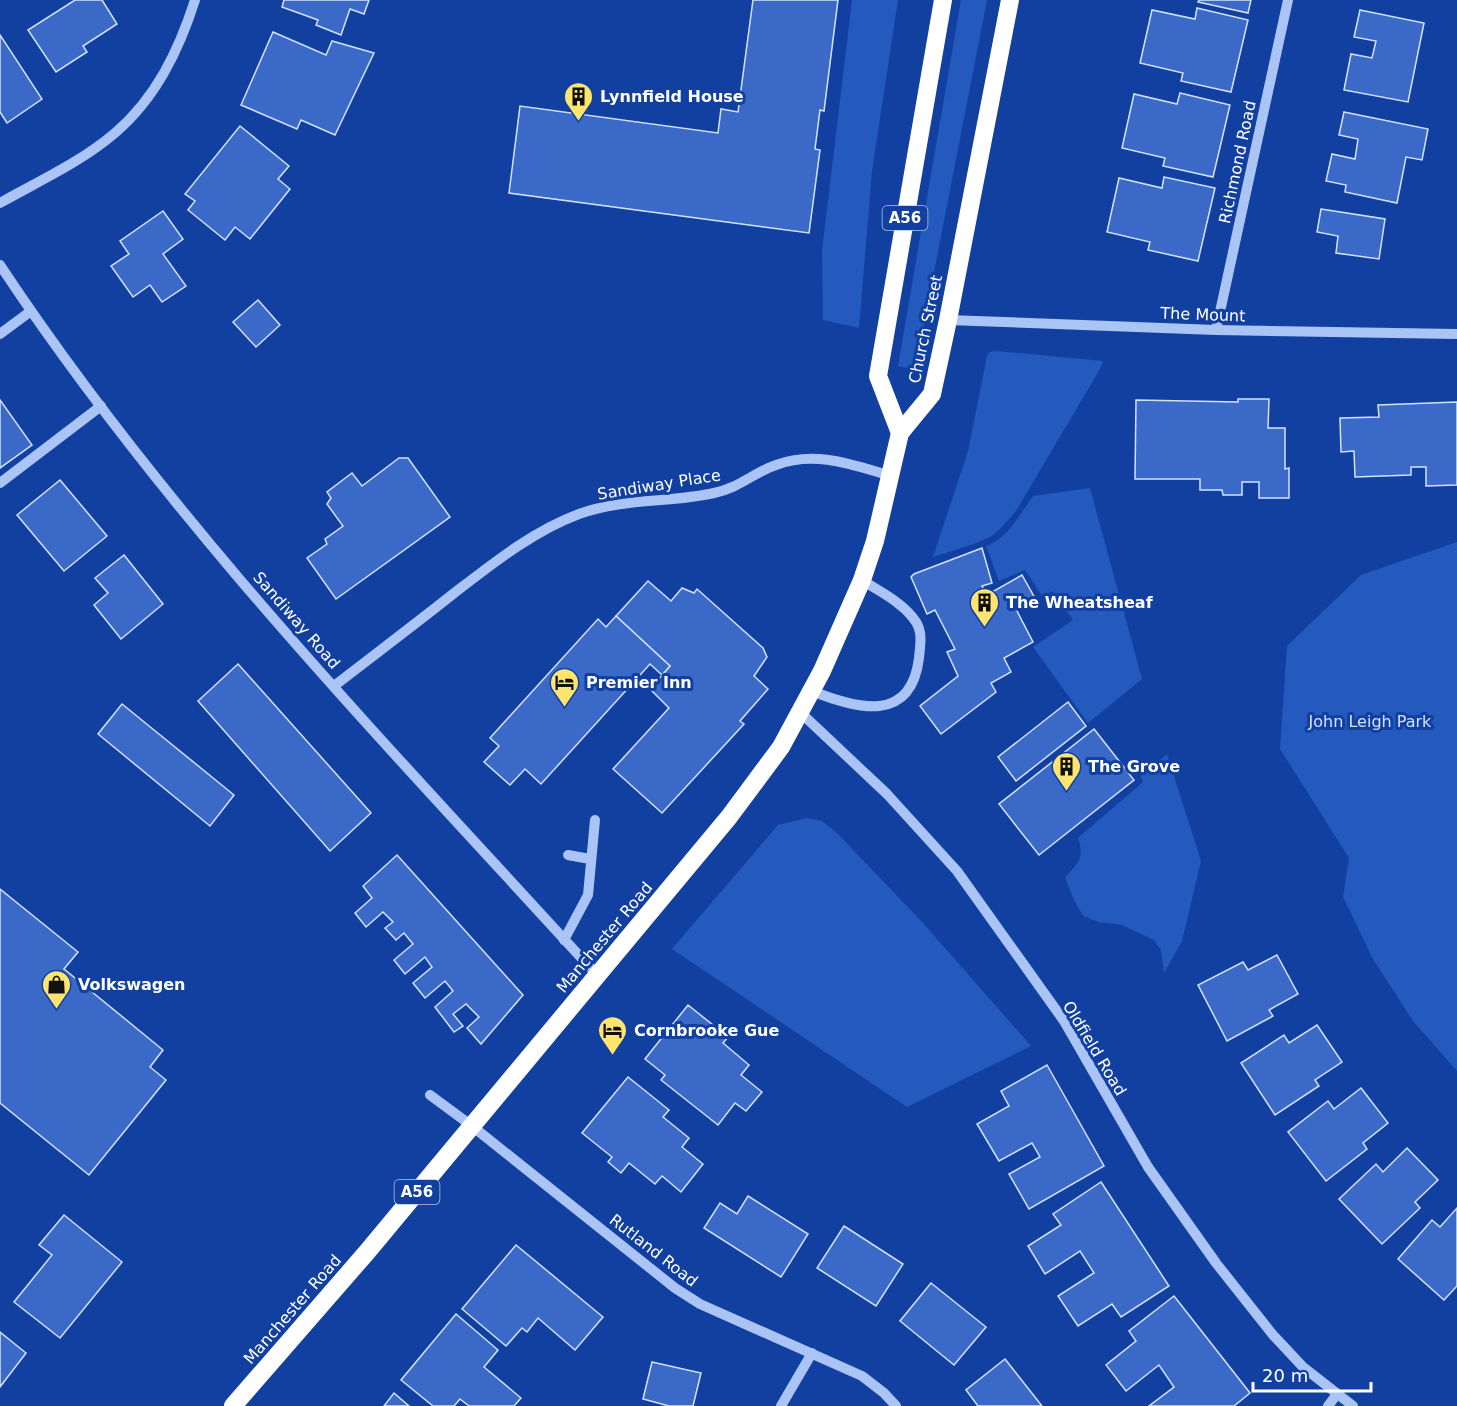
<svg xmlns="http://www.w3.org/2000/svg" width="1457" height="1406" viewBox="0 0 1457 1406" font-family="'DejaVu Sans',sans-serif">
  <style>
    .green { fill: #2459be }
    .building { fill: #3b69c7; stroke: #d3e2fe; stroke-width: 1.5 }
    .lines { fill: none; stroke-linecap: round; stroke-linejoin: round }
    .minor { stroke: #aac4f5; stroke-width: 10 }
    .highway { stroke: #fff; stroke-width: 18 }
    .labels { text-anchor: middle; stroke-width: 6; stroke-linejoin: round; paint-order: stroke }
    .shield { fill: #1240a0; stroke: #b8c6e2; stroke-width: 1.5 }
    .shield-label { font-size: 15px; font-weight: bold; fill: #fff }
    .poi-label { font-size: 16px; font-weight: bold; fill: #fff; stroke: #1240a0; text-anchor: start }
    .street-label { font-size: 16px; fill: #fff; stroke: #1240a0 }
    .park-label { font-size: 16px; fill: #d3e2fe; stroke: #1240a0 }
  </style>
  <rect width="100%" height="100%" fill="#1240a0"/>
  <g class="green">
    <path d="M852,0H898L872,171L859,328L823,320L822,251Z"/>
    <path d="M961,0H987L915,370L898,366Z"/>
    <path d="M996,351L1103,361L1100,369L1016,511L1002,527L992,536L974,544L933,557L968,451L987,356L990,352Z"/>
    <path d="M1090,488L1142,679L1088,723L1033,647L1073,620L1053,591L1042,596L1025,570L999,581L986,546C1008,538 1020,514 1033,496Z"/>
    <path d="M1457,542V1071L1413,1021L1373,959L1343,897L1349,858L1280,749L1287,646L1361,575Z"/>
    <path d="M1167,754L1201,861L1182,941L1164,973L1161,950L1154,940L1122,925L1099,922L1083,916L1074,900L1065,878C1078,862 1085,859 1078,838L1143,782L1141,776Z"/>
    <path d="M807,818L822,821L837,833L923,923L1031,1046L907,1107L672,949L778,825Z"/>
  </g>
  <g class="building">
    <path d="M75,0H102L117,24L83,46L87,52L56,72L28,30Z"/>
    <path d="M284,0H369L364,14L350,9L341,35L316,25L318,20L282,7Z"/>
    <path d="M753,0H838L824,111L820,110L815,149L820,150L809,233L509,193L520,106L718,133L721,109L738,112Z"/>
    <path d="M1199,0H1251L1248,13L1198,2Z"/>
    <path d="M1197,8L1248,20L1231,92L1181,81L1183,73L1140,63L1152,10L1195,19Z"/>
    <path d="M1360,10L1424,23L1408,102L1344,90L1351,54L1372,58L1376,41L1354,37Z"/>
    <path d="M273,32L326,55L332,41L374,53L335,135L301,120L297,129L241,105Z"/>
    <path d="M0,35L42,99L7,123L0,112Z"/>
    <path d="M1180,93L1230,105L1213,177L1163,166L1165,158L1122,148L1134,94L1177,104Z"/>
    <path d="M1344,112L1428,129L1422,160L1406,157L1397,203L1345,192L1346,185L1326,181L1332,154L1355,159L1358,139L1339,135Z"/>
    <path d="M240,126L289,166L278,179L290,189L250,239L235,227L225,240L188,210L195,201L185,194Z"/>
    <path d="M1164,177L1215,188L1198,261L1148,250L1150,242L1107,232L1119,178L1162,188Z"/>
    <path d="M1321,209L1385,219L1379,259L1336,253L1338,236L1317,232Z"/>
    <path d="M163,211L183,239L163,254L186,286L162,302L150,285L133,297L111,266L129,254L120,241Z"/>
    <path d="M258,300L280,325L256,347L233,322Z"/>
    <path d="M1238,399H1269L1268,428H1285V469L1289,468V498H1259V482H1242V495H1223L1222,490H1200V479H1135L1136,400L1238,402Z"/>
    <path d="M0,400L32,445L0,468Z"/>
    <path d="M1457,402V485L1426,486V467H1411V475L1355,477L1354,451L1341,452L1340,418L1379,417L1378,405Z"/>
    <path d="M399,458H408L450,517L336,599L307,558L327,544L325,539L343,526L327,504L331,498L327,492L352,473L362,486Z"/>
    <path d="M60,480L107,536L64,571L17,515Z"/>
    <path d="M982,548L992,583L982,586L987,595L1022,575L1036,600L1017,611L1033,642L1004,658L1011,672L991,683L996,692L941,734L920,706L958,676L947,652L955,649L935,610L927,614L911,577L914,574Z"/>
    <path d="M124,555L163,604L121,639L94,605L108,593L95,578Z"/>
    <path d="M648,581L671,601L682,588L694,593L697,589L763,648L767,657L754,676L768,689L740,721L744,724L662,813L613,769L669,708L650,689L670,666L616,616Z"/>
    <path d="M616,616L670,666L662,675L650,664L541,784L525,769L510,785L484,762L499,746L490,738L598,619L606,627Z"/>
    <path d="M238,664L371,813L330,851L198,701Z"/>
    <path d="M1068,702L1086,726L1016,781L998,757Z"/>
    <path d="M122,704L234,795L210,826L98,734Z"/>
    <path d="M1094,729L1134,780L1039,855L999,804Z"/>
    <path d="M397,855L523,995L481,1044L467,1028L479,1017L466,1004L453,1014L463,1026L454,1032L435,1007L453,991L445,981L425,998L413,983L432,967L425,957L405,974L394,960L413,944L404,933L396,940L385,928L393,922L383,912L366,927L355,913L372,898L363,886Z"/>
    <path d="M0,889L78,952L64,969L163,1050L150,1067L166,1080L89,1175L0,1103Z"/>
    <path d="M1277,955L1298,994L1269,1010L1273,1016L1227,1041L1198,985L1243,962L1248,970Z"/>
    <path d="M688,1005L728,1037L723,1043L749,1065L741,1075L762,1092L746,1111L735,1103L718,1125L661,1080L665,1075L645,1059Z"/>
    <path d="M1317,1025L1342,1062L1315,1080L1319,1086L1275,1115L1241,1063L1284,1035L1289,1043Z"/>
    <path d="M1047,1065L1104,1166L1029,1209L1009,1174L1040,1157L1032,1143L999,1161L977,1124L1009,1106L1001,1091Z"/>
    <path d="M628,1077L669,1110L663,1117L689,1138L682,1147L703,1164L681,1192L662,1176L655,1184L629,1163L621,1173L608,1162L612,1157L582,1133Z"/>
    <path d="M1361,1088L1388,1123L1363,1143L1367,1149L1326,1181L1288,1132L1328,1101L1334,1109Z"/>
    <path d="M1407,1148L1438,1180L1415,1202L1420,1208L1382,1244L1339,1199L1376,1164L1383,1172Z"/>
    <path d="M1101,1182L1169,1286L1121,1317L1112,1304L1078,1326L1058,1296L1094,1273L1080,1251L1045,1274L1028,1246L1061,1225L1053,1214Z"/>
    <path d="M748,1196L808,1234L781,1277L704,1228L720,1203L737,1214Z"/>
    <path d="M1457,1208V1286L1444,1300L1398,1259L1432,1220L1440,1227Z"/>
    <path d="M64,1215L122,1262L60,1338L14,1302L52,1255L39,1245Z"/>
    <path d="M844,1226L903,1264L876,1306L817,1268Z"/>
    <path d="M516,1245L603,1317L575,1350L538,1318L527,1332L522,1328L506,1346L462,1309Z"/>
    <path d="M931,1283L986,1327L954,1365L900,1321Z"/>
    <path d="M1174,1296L1250,1393L1234,1406H1149L1174,1387L1159,1365L1126,1391L1106,1365L1136,1341L1129,1331Z"/>
    <path d="M456,1314L498,1350L484,1367L521,1398L514,1406H469L460,1399L454,1406H433L401,1380Z"/>
    <path d="M0,1332L26,1353L0,1387Z"/>
    <path d="M1005,1359L1042,1406H978L966,1390Z"/>
    <path d="M652,1362L701,1373L693,1406H669L643,1399Z"/>
    <path d="M394,1393L409,1406H384Z"/>
  </g>
  <g class="lines">
    <g class="minor">
      <path d="M0,203C39,181 81,162 115,133C156,98 179,50 195,0"/>
      <path d="M0,265C170,522 390,748 597,975"/>
      <path d="M948,320L1216,330L1457,334"/>
      <path d="M1216,330L1288,0"/>
      <path d="M0,334L31,311"/>
      <path d="M0,483L101,406"/>
      <path d="M334,686C374,655 414,625 453,594C492,564 533,531 579,514C623,498 670,503 714,493C739,488 753,473 776,465C815,450 853,465 891,476"/>
      <path d="M812,691C857,709 911,724 919,658C920,646 923,633 916,622C904,603 880,592 862,580"/>
      <path d="M801,713L887,794L957,871L1064,1021L1148,1167L1216,1263L1273,1335L1303,1367L1353,1406"/>
      <path d="M568,855L590,859"/>
      <path d="M564,940L588,895L595,820"/>
      <path d="M430,1095L472,1126L675,1288L700,1304L862,1376L884,1393L896,1406"/>
      <path d="M781,1406L812,1353"/>
      <path d="M1328,1406L1337,1394"/>
    </g>
    <g class="highway">
      <path d="M900,433L878,376L943,0"/>
      <path d="M233,1406L367,1252L729,817L781,747L822,671L862,580L875,541L900,433L932,394L948,320L1010,0"/>
    </g>
  </g>
  <defs>
    <symbol id="building-pin" viewBox="-11 -11 22 30"><path d="M0 17L-7.5 6A9.5 9.5 0 1 1 7.5 6Z" fill="#ffe56e" stroke="#1240a0"/><path d="M-4-6H4V6H1V3H-1V6H-4ZM-2.5-4.3h1.7v1.8h-1.7ZM.8-4.3h1.7v1.8H.8ZM-2.5-1h1.7V.8h-1.7ZM.8-1h1.7V.8H.8Z" fill="#111"/></symbol>
    <symbol id="hotel-pin" viewBox="-11 -11 22 30"><path d="M0 17L-7.5 6A9.5 9.5 0 1 1 7.5 6Z" fill="#ffe56e" stroke="#1240a0"/><path d="M-6-4.5h1.5V1H6V5H4.5V3h-9V5H-6ZM-4 0a1.8 1.8 0 1 1 3.6 0ZM.5 0V-2.5h3Q6-2.5 6 0Z" fill="#111"/></symbol>
    <symbol id="shop-pin" viewBox="-11 -11 22 30"><path d="M0 17L-7.5 6A9.5 9.5 0 1 1 7.5 6Z" fill="#ffe56e" stroke="#1240a0"/><path d="M-5-2.5h2.3a2.7 3.5 0 0 1 5.4 0H5L5.5 6h-11ZM-1.5-2.5h3a1.5 2.3 0 0 0-3 0Z" fill="#111"/></symbol>
  </defs>
  <g fill-rule="evenodd">
    <use href="#building-pin" x="562" y="80" width="33" height="45"/>
    <use href="#building-pin" x="968" y="586" width="33" height="45"/>
    <use href="#hotel-pin" x="548" y="666" width="33" height="45"/>
    <use href="#building-pin" x="1050" y="750" width="33" height="45"/>
    <use href="#shop-pin" x="40" y="968" width="33" height="45"/>
    <use href="#hotel-pin" x="596" y="1014" width="33" height="45"/>
  </g>
  <g class="labels">
    <g class="shield">
      <rect x="882.5" y="206" width="45" height="24" rx="4.5"/>
      <rect x="394.5" y="1180" width="45" height="24" rx="4.5"/>
    </g>
    <g class="shield-label">
      <text x="905" y="223">A56</text>
      <text x="417" y="1197">A56</text>
    </g>
    <g class="poi-label">
      <text x="600" y="102">Lynnfield House</text>
      <text x="1006" y="608">The Wheatsheaf</text>
      <text x="586" y="688">Premier Inn</text>
      <text x="1088" y="772">The Grove</text>
      <text x="78" y="990">Volkswagen</text>
      <text x="634" y="1036">Cornbrooke Gue</text>
    </g>
    <g class="street-label">
      <text transform="translate(1237 162) rotate(-78)" y="6">Richmond Road</text>
      <text transform="translate(1203 314) rotate(2)" y="6">The Mount</text>
      <text transform="translate(925 329) rotate(-78)" y="6">Church Street</text>
      <text transform="translate(659 484) rotate(-9)" y="6">Sandiway Place</text>
      <text transform="translate(297 620) rotate(49)" y="6">Sandiway Road</text>
      <text transform="translate(604 937) rotate(-50)" y="6">Manchester Road</text>
      <text transform="translate(1095 1048) rotate(59)" y="6">Oldfield Road</text>
      <text transform="translate(654 1250) rotate(38)" y="6">Rutland Road</text>
      <text transform="translate(292 1309) rotate(-49)" y="6">Manchester Road</text>
    </g>
    <g class="park-label">
      <text x="1370" y="727">John Leigh Park</text>
    </g>
  </g>
  <path d="M1253 1382v9h118v-9" fill="none" stroke="#ffffff" stroke-width="3"/>
  <text x="1262" y="1382" font-size="18" fill="#ffffff" stroke="#1240a0" stroke-width="4.5" paint-order="stroke">20 m</text>
</svg>
